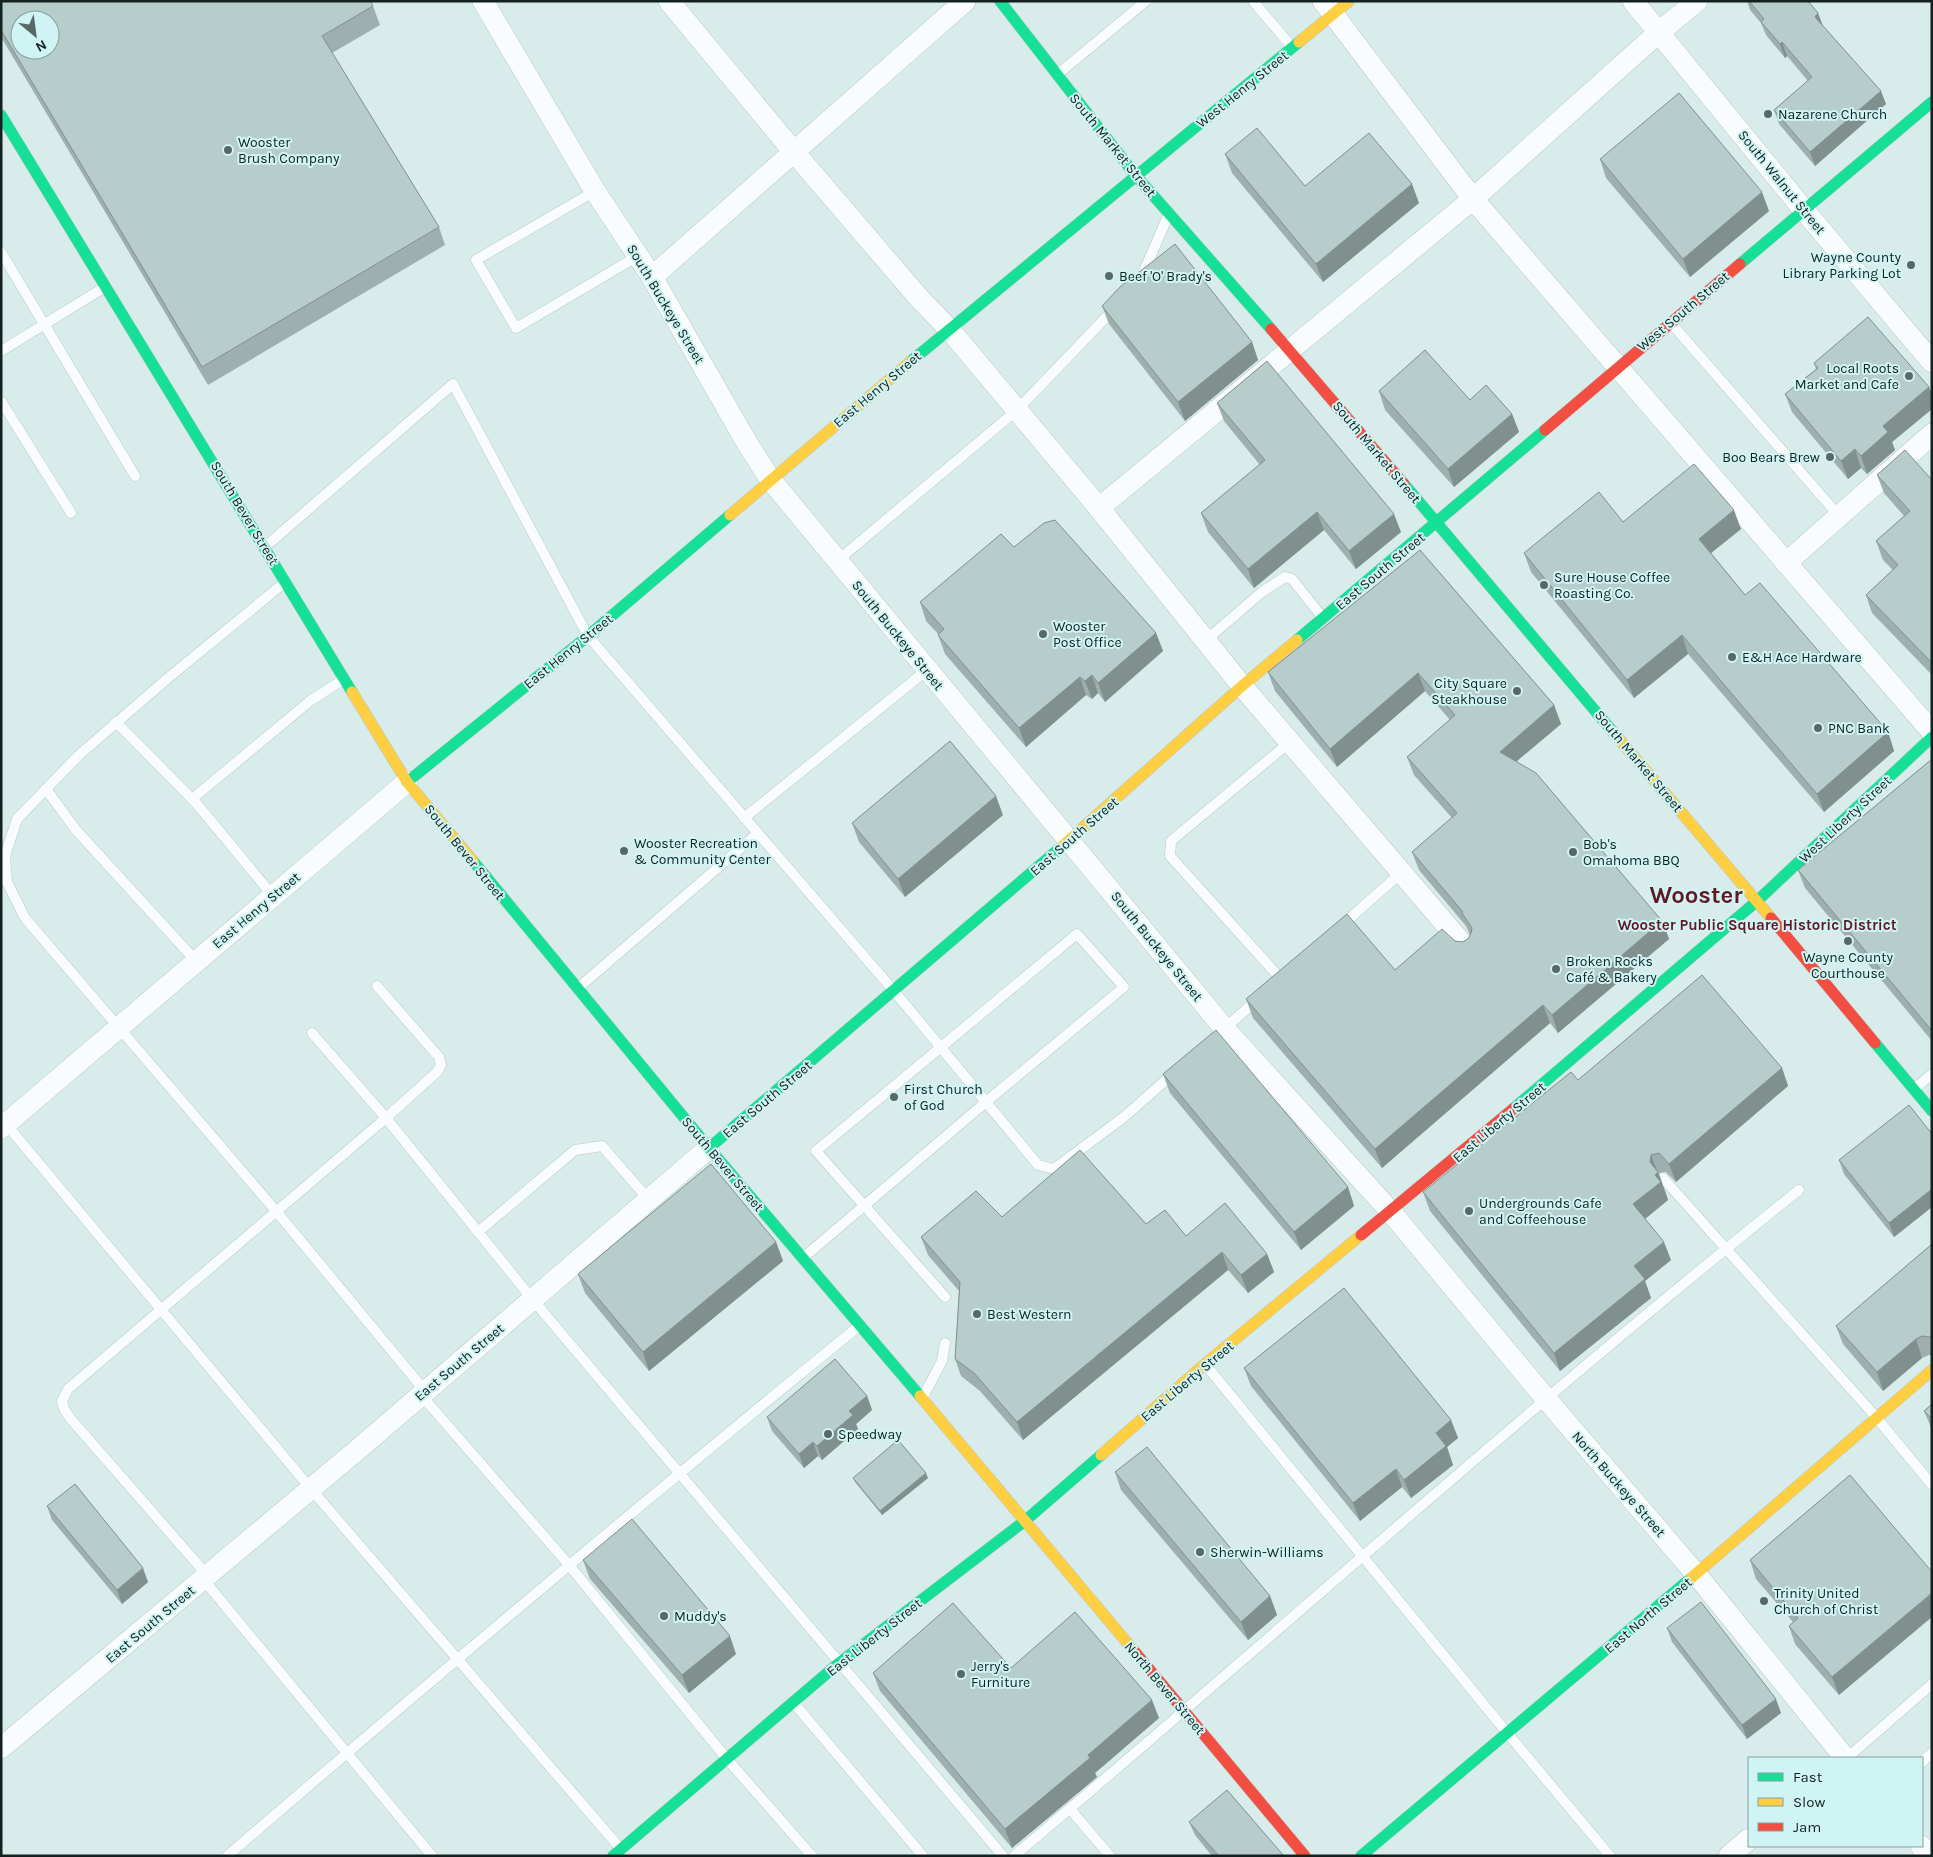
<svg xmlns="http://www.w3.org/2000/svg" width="1933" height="1857" viewBox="0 0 1933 1857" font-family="Karla,sans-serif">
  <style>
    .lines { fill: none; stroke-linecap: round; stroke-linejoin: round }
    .lane-casing { stroke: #b9c9c8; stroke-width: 11 }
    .street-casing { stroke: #b9c9c8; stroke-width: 22 }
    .fast-casing { stroke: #b9c9c8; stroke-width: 12 }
    .slow-casing { stroke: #b9c9c8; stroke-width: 12 }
    .jam-casing { stroke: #b9c9c8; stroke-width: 12 }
    .lane { stroke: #f9fcfc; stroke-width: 10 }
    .street { stroke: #f9fcfc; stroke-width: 21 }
    .fast { stroke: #16e098; stroke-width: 11 }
    .slow { stroke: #ffcf43; stroke-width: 11 }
    .jam { stroke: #f24e42; stroke-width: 11 }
    .wall { fill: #9db0af }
    .shaded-wall { fill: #7f908f }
    .building { fill: #b6cdcc; stroke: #7f908f; fill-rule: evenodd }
    .poi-dot { fill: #586867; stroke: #d0f4f3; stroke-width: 2 }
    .labels { text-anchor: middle; stroke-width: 4; stroke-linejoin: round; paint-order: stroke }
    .street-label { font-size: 14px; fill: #132120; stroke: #d0f4f3 }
    .poi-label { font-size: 14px; fill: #132120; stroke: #d0f4f3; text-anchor: start }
    .neighbourhood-label { font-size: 15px; font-weight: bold; fill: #5e1924; stroke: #d0f4f3 }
    .town-label { font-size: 24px; font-weight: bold; fill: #5e1924; stroke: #d0f4f3 }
  </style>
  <rect width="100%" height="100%" fill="#d8eceb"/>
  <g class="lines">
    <defs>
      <g id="lane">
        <path d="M1253,1L1292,47"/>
        <path d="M1058,74L1146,1"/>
        <path d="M595,191L476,260L516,328L638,256"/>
        <path d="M1,252L135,476"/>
        <path d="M1141,278L1168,216"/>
        <path d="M1671,323L1839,516"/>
        <path d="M1,351L105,287"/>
        <path d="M1,401L71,513"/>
        <path d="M266,546L453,384L588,636L894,991L986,1102L804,1257"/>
        <path d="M837,561L1017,410L1115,308"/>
        <path d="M284,583L168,678L78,756L17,819L5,856L7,882L25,918L276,1211L425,1391"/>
        <path d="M1205,641L1262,592L1285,577L1292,579L1323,618"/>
        <path d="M116,722L197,804L273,896"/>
        <path d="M46,789L76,830L196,961"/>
        <path d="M192,799L310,701L344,679"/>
        <path d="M744,818L927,670"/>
        <path d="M1341,926L1402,872"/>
        <path d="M1281,979L1170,856L1171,841L1290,742"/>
        <path d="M578,988L757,834"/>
        <path d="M1223,1030L1259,998"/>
        <path d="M312,1033L386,1118L437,1072L441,1065L439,1057L377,986"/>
        <path d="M1915,1088L1932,1074"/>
        <path d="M6,1124L311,1489L620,1848"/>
        <path d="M1663,1178L1876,1417L1932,1485"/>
        <path d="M478,1232L575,1150L602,1146L649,1200"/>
        <path d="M945,1297L816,1151L1077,934L1124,987L986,1102L1038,1165L1054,1169L1124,1117L1174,1073"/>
        <path d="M1205,1364L1508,1734L1610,1856"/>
        <path d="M421,1395L569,1565L727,1759L812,1856"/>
        <path d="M923,1397L942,1361L945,1343"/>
        <path d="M207,1575L70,1418L64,1409L62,1401L68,1389L386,1118L533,1300L1003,1856"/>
        <path d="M203,1579L432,1856"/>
        <path d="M793,1702L923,1856"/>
        <path d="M1847,1758L1932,1684"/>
        <path d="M1922,1762L1932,1753"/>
        <path d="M1070,1809L1110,1856"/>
        <path d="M227,1856C435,1677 645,1500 859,1326"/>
        <path d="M1014,1856C1276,1635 1531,1404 1799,1190"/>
      </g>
      <g id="street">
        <path d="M483,1L595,191L652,277L747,443L770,479L1224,1028L1391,1212L1547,1400L1696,1574L1845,1758"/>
        <path d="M669,1L794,152L919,298L949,329L1099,508L1242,686L1466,948"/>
        <path d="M1323,1L1473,199L1932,732"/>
        <path d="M1633,1L1803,209L1932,362"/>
        <path d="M652,277L965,1"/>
        <path d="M1099,508L1473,199L1659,32L1697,1"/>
        <path d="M1786,563L1932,434"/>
        <path d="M1,1128L407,782"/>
        <path d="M1,1748L356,1451L709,1148"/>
        <path d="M1921,1846L1930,1856"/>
        <path d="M1729,1856L1749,1839"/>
      </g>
      <g id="fast">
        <path d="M1000,1L1136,176L1271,329"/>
        <path d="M1,115L352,692"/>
        <path d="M1740,264L1932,102"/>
        <path d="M910,362L1299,42"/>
        <path d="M1404,484L1613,732"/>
        <path d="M1297,640L1545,430"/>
        <path d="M407,782L588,636L730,515"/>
        <path d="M473,861L709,1148L920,1396"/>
        <path d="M1875,1043L1932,1111"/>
        <path d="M1513,1109L1757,901L1932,737"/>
        <path d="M709,1148L1060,848"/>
        <path d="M613,1856L839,1663L1026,1520L1101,1455"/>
        <path d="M1361,1856L1691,1578"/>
      </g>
      <g id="slow">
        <path d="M1299,42L1349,1"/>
        <path d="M730,515L910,362"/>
        <path d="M352,692L407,782L473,861"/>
        <path d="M1613,732L1771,918"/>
        <path d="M1060,848L1242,686L1297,640"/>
        <path d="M920,1396L1135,1652"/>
        <path d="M1101,1455L1205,1364L1361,1235"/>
        <path d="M1691,1578L1932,1370"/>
      </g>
      <g id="jam">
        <path d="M1271,329L1404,484"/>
        <path d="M1545,430L1740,264"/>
        <path d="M1771,918L1875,1043"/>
        <path d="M1361,1235L1513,1109"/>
        <path d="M1135,1652L1305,1856"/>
      </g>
    </defs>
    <use href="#lane" class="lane-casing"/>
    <use href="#street" class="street-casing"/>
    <use href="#fast" class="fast-casing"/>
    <use href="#slow" class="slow-casing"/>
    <use href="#jam" class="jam-casing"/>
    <use href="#lane" class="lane"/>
    <use href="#street" class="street"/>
    <use href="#fast" class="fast"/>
    <use href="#slow" class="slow"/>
    <use href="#jam" class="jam"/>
  </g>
  <g class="wall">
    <path d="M1,1L373,6L380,25L332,53L439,227L445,245L208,385L1,37Z"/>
    <path d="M1747,1H1808L1818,13L1823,26L1886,104L1815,166L1779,124L1774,110L1808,81L1787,56L1785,58L1766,35L1761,23L1750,10Z"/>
    <path d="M1225,154L1305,186L1419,203L1323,282L1232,173Z"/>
    <path d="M1600,159L1769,211L1690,277L1606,178Z"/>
    <path d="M1102,306L1252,342L1258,360L1185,421L1109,324Z"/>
    <path d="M1814,363L1929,387L1932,395V409L1892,442L1895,450L1867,474L1861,468L1848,479L1792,412L1785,394L1816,369Z"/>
    <path d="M1379,391L1470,400L1512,414L1519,432L1454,487L1385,410Z"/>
    <path d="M1217,403L1401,532L1356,569L1324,530L1254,588L1208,532L1201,513L1260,465L1224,421Z"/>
    <path d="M1877,475L1932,480V675L1872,613L1866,595L1893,570L1883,560L1876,541L1904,516L1884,493Z"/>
    <path d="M1623,522L1741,529L1711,553L1745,595L1888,732L1894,751L1824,812L1688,654L1634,698L1531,572L1524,553Z"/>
    <path d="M1014,547L1156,633L1163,651L1105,702L1098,693L1092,699L1086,695L1026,747L945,654L938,635H939L926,621L920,602Z"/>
    <path d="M1420,550L1554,705L1561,724L1516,762L1662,921L1669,939L1558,1033L1550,1023L1382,1168L1253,1018L1246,999L1395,970L1455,941L1462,942L1468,939L1470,935L1466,926L1419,870L1412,852L1452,818L1414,775L1407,757L1450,720L1425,691L1337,767L1275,691L1268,672Z"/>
    <path d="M1932,759V1041L1805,888L1798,870Z"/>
    <path d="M1003,815L905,897L859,842L852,823Z"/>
    <path d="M1782,1068L1788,1086L1676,1182L1666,1172L1659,1173L1668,1200L1645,1219L1671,1260L1645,1281L1651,1298L1560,1371L1430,1211L1423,1192L1578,1080Z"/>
    <path d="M1163,1074L1348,1187L1354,1206L1301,1250L1170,1093Z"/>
    <path d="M1932,1134V1207L1894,1237L1844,1174L1839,1160Z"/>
    <path d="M1002,1217L1146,1224L1186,1236L1267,1254L1274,1272L1248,1293L1228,1270L1023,1440L980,1391L961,1376L955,1359L959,1291L928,1255L921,1237Z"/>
    <path d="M776,1242L783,1261L649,1371L585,1293L578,1274Z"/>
    <path d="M1932,1244V1355H1929L1922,1358L1883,1391L1843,1344L1836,1326Z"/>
    <path d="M1244,1368L1451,1420L1458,1438L1447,1447L1453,1465L1411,1498L1402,1487L1360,1521L1251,1386Z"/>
    <path d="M867,1396L872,1410L856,1424L858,1429L822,1460L818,1456L804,1468L772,1431L767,1417Z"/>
    <path d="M1932,1404V1430L1924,1411Z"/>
    <path d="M1115,1472L1270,1596L1277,1615L1248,1640L1121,1490Z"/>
    <path d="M1850,1475L1839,1695L1795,1644L1789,1626L1793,1622L1756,1579L1750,1560Z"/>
    <path d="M853,1478H928L882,1515L855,1482Z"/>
    <path d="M47,1506L148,1582L122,1604L52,1520Z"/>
    <path d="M583,1560L736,1654L689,1693L590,1579Z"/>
    <path d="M1667,1628L1781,1713L1747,1739L1672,1642Z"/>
    <path d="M1011,1668L1159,1718L1095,1773L1097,1777L1012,1848L880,1691L873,1673Z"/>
    <path d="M1189,1822L1284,1856H1212L1195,1835Z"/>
  </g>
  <g class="shaded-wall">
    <path d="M1818,13L1823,27L1815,17Z"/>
    <path d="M1782,42L1787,56L1785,58L1780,44Z"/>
    <path d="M1881,91L1886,104L1815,166L1810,152Z"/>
    <path d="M1412,184L1419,203L1323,282L1316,264Z"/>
    <path d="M1762,192L1769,211L1690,277L1683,259Z"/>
    <path d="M1252,342L1258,360L1185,421L1178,402Z"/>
    <path d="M1929,387L1932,395V409L1892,442L1895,450L1867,474L1861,456L1883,426Z"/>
    <path d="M1512,414L1519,432L1454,487L1448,469Z"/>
    <path d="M1855,449L1861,468L1848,479L1841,461Z"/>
    <path d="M1734,510L1741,529L1706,557L1699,539Z"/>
    <path d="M1317,512L1324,530L1254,588L1248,569Z"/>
    <path d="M1394,514L1401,532L1356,569L1349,551Z"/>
    <path d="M1156,633L1163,651L1105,702L1098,683Z"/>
    <path d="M1682,635L1688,654L1634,698L1627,680Z"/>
    <path d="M1418,673L1425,691L1337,767L1330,749Z"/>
    <path d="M1092,675L1098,693L1092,699L1085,681Z"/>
    <path d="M1080,677L1086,695L1026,747L1019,728Z"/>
    <path d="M1554,705L1561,724L1506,770L1500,752Z"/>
    <path d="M1888,732L1894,751L1824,812L1817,794Z"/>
    <path d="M996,796L1003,815L905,897L898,879Z"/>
    <path d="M1662,921L1669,939L1558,1033L1552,1015Z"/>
    <path d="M1543,1005L1550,1023L1382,1168L1375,1149Z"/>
    <path d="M1782,1068L1788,1086L1676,1182L1669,1164Z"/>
    <path d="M1651,1155L1665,1191L1668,1200L1640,1223L1633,1204L1650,1162Z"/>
    <path d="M1348,1187L1354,1206L1301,1250L1294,1232Z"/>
    <path d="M1932,1189V1207L1894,1237L1889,1223Z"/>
    <path d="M776,1242L783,1261L649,1371L643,1352Z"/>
    <path d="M1664,1242L1671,1260L1645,1281L1651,1298L1560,1371L1554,1353L1634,1266Z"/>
    <path d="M1222,1252L1228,1270L1023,1440L1017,1422Z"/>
    <path d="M1267,1254L1274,1272L1248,1293L1241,1275Z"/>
    <path d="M1916,1339L1922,1358L1883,1391L1877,1372Z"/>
    <path d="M867,1396L872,1410L856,1424L858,1429L822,1460L817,1446L849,1411Z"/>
    <path d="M1451,1420L1458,1438L1447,1447L1453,1465L1411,1498L1404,1480L1436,1433Z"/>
    <path d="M813,1442L818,1456L804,1468L799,1454Z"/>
    <path d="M1396,1469L1402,1487L1360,1521L1353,1503Z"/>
    <path d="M926,1473L928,1478L882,1515L880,1511Z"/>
    <path d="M143,1568L148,1582L122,1604L117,1590Z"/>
    <path d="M1932,1593V1617L1839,1695L1832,1677Z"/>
    <path d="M1270,1596L1277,1615L1248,1640L1241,1622Z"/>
    <path d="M730,1636L736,1654L689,1693L682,1675Z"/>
    <path d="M1776,1699L1781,1713L1747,1739L1742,1725Z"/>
    <path d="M1152,1700L1159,1718L1095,1773L1097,1777L1012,1848L1005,1829L1088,1755Z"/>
  </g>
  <g class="building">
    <path d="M1,1H370L373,6L322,36L439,227L202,367L1,30ZM20,20H50V50H20Z"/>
    <path d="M1749,1H1808L1818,13L1815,17L1881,91L1810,152L1774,110L1812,77L1782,42L1780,44L1761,22L1764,19Z"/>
    <path d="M1679,93L1762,192L1683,259L1600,159Z"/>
    <path d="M1257,128L1305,186L1369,133L1412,184L1316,264L1225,154Z"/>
    <path d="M1175,244L1252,342L1178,402L1102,306L1120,287Z"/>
    <path d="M1868,317L1929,387L1883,426L1888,432L1861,456L1855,449L1841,461L1785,394L1818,368L1814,363Z"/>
    <path d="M1425,350L1470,400L1486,385L1512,414L1448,469L1379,391Z"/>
    <path d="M1267,361L1394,514L1349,551L1317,512L1248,569L1201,513L1265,460L1217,403Z"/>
    <path d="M1905,450L1932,480V663L1866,595L1898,565L1876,541L1910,511L1877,475Z"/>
    <path d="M1694,464L1734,510L1699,539L1745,595L1760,583L1888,732L1817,794L1682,635L1627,680L1524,553L1599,492L1623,522Z"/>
    <path d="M1055,520L1156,633L1098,683L1092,675L1085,681L1080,677L1019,728L938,635L944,629L920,602L1001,534L1014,547L1044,523Z"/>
    <path d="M1420,550L1554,705L1500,752L1536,773L1662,921L1552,1015L1543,1005L1375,1149L1246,999L1347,914L1395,970L1442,929L1455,941L1462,942L1468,939L1471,933L1472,928L1462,913L1463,912L1412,852L1457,813L1407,757L1455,715L1418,673L1330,749L1268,672Z"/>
    <path d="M950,741L996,796L898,879L852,823Z"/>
    <path d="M1932,759V1031L1798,870Z"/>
    <path d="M1702,975L1782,1068L1669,1164L1659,1153L1651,1155L1650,1162L1658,1172L1655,1175L1661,1182L1633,1204L1664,1242L1634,1266L1645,1279L1554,1353L1423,1192L1571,1072L1578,1080Z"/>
    <path d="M1216,1030L1348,1187L1294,1232L1163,1074Z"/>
    <path d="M1909,1105L1932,1134V1189L1889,1223L1839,1160Z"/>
    <path d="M1080,1150L1146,1224L1165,1210L1186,1236L1225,1203L1267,1254L1241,1275L1222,1252L1017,1422L974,1373L955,1359L960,1282L921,1237L976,1191L1002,1217Z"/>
    <path d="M711,1164L776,1242L643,1352L578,1274Z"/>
    <path d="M1932,1244V1335L1930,1337L1922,1336L1916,1339L1877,1372L1836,1326Z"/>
    <path d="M1344,1288L1451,1420L1436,1433L1446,1446L1404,1480L1396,1469L1353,1503L1244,1368Z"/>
    <path d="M835,1359L867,1396L849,1411L853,1415L817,1446L813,1442L799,1454L767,1417Z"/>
    <path d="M1932,1404V1419L1924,1411Z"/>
    <path d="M898,1440L926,1473L880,1511L853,1478Z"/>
    <path d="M1147,1447L1270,1596L1241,1622L1115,1472Z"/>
    <path d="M1850,1475L1932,1572V1593L1832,1677L1789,1626L1798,1618L1750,1560Z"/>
    <path d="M75,1484L143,1568L117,1590L47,1506Z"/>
    <path d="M632,1519L730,1636L682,1675L583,1560Z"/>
    <path d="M1701,1602L1776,1699L1742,1725L1667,1628Z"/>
    <path d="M953,1603L1011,1668L1075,1612L1152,1700L1088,1755L1090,1758L1005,1829L873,1673Z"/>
    <path d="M1227,1790L1284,1856H1219L1189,1822Z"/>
  </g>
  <g class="poi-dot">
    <circle cx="1768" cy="114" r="5"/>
    <circle cx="228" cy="150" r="5"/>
    <circle cx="1911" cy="265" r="5"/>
    <circle cx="1109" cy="276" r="5"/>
    <circle cx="1909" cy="376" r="5"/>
    <circle cx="1830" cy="457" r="5"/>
    <circle cx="1544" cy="585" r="5"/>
    <circle cx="1043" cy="634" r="5"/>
    <circle cx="1732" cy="657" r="5"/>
    <circle cx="1517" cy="691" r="5"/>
    <circle cx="1818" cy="728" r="5"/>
    <circle cx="624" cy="851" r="5"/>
    <circle cx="1573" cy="852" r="5"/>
    <circle cx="1848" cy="941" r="5"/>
    <circle cx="1556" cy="969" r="5"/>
    <circle cx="894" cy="1097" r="5"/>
    <circle cx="1469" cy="1211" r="5"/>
    <circle cx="977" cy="1314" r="5"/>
    <circle cx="828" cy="1434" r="5"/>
    <circle cx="1200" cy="1552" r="5"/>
    <circle cx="1764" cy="1601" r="5"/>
    <circle cx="664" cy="1616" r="5"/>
    <circle cx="961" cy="1674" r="5"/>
  </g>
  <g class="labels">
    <g class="street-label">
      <text transform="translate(1242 89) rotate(-39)" y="5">West Henry Street</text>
      <text transform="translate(1113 145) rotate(51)" y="5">South Market Street</text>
      <text transform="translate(1782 182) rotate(51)" y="5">South Walnut Street</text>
      <text transform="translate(666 304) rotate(59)" y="5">South Buckeye Street</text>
      <text transform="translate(1683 311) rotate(-40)" y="5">West South Street</text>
      <text transform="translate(877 389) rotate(-40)" y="5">East Henry Street</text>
      <text transform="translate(1377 452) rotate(50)" y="5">South Market Street</text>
      <text transform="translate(245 513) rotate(59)" y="5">South Bever Street</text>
      <text transform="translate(1380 571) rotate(-40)" y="5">East South Street</text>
      <text transform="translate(898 635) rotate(51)" y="5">South Buckeye Street</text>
      <text transform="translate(568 651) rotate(-39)" y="5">East Henry Street</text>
      <text transform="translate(1639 761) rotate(50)" y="5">South Market Street</text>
      <text transform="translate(1845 819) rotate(-43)" y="5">West Liberty Street</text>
      <text transform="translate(1074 836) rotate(-41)" y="5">East South Street</text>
      <text transform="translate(465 852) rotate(51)" y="5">South Bever Street</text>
      <text transform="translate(256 910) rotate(-40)" y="5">East Henry Street</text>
      <text transform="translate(1157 946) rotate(51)" y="5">South Buckeye Street</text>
      <text transform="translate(767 1099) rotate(-40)" y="5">East South Street</text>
      <text transform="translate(1499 1122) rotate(-40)" y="5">East Liberty Street</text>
      <text transform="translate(723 1164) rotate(50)" y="5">South Bever Street</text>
      <text transform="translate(459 1362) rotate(-40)" y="5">East South Street</text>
      <text transform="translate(1187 1381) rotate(-40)" y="5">East Liberty Street</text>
      <text transform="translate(1619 1484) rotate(49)" y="5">North Buckeye Street</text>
      <text transform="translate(1648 1615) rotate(-40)" y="5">East North Street</text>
      <text transform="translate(150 1624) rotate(-40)" y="5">East South Street</text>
      <text transform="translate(874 1637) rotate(-38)" y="5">East Liberty Street</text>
      <text transform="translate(1165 1688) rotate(50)" y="5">North Bever Street</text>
    </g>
    <g class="poi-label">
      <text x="1778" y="119">Nazarene Church</text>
      <text x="238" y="147">Wooster<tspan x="238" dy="16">Brush Company</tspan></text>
      <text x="1901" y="262" text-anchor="end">Wayne County<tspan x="1901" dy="16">Library Parking Lot</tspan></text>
      <text x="1119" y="281">Beef 'O' Brady's</text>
      <text x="1899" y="373" text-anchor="end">Local Roots<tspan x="1899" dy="16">Market and Cafe</tspan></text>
      <text x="1820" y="462" text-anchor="end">Boo Bears Brew</text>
      <text x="1554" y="582">Sure House Coffee<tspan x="1554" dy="16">Roasting Co.</tspan></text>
      <text x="1053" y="631">Wooster<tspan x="1053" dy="16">Post Office</tspan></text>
      <text x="1742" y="662">E&amp;H Ace Hardware</text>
      <text x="1507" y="688" text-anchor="end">City Square<tspan x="1507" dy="16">Steakhouse</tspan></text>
      <text x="1828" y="733">PNC Bank</text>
      <text x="634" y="848">Wooster Recreation<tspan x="634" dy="16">&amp; Community Center</tspan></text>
      <text x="1583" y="849">Bob's<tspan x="1583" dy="16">Omahoma BBQ</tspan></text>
      <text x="1848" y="962" text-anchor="middle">Wayne County<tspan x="1848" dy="16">Courthouse</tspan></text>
      <text x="1566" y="966">Broken Rocks<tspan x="1566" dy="16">Café &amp; Bakery</tspan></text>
      <text x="904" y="1094">First Church<tspan x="904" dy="16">of God</tspan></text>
      <text x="1479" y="1208">Undergrounds Cafe<tspan x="1479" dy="16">and Coffeehouse</tspan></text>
      <text x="987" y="1319">Best Western</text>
      <text x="838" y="1439">Speedway</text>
      <text x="1210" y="1557">Sherwin-Williams</text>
      <text x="1774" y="1598">Trinity United<tspan x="1774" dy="16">Church of Christ</tspan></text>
      <text x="674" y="1621">Muddy's</text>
      <text x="971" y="1671">Jerry's<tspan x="971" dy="16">Furniture</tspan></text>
    </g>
    <g class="neighbourhood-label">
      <text x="1757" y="930">Wooster Public Square Historic District</text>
    </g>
    <g class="town-label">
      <text x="1696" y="903">Wooster</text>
    </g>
  </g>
  <rect width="1933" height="1857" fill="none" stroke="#132120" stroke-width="5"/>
  <rect x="1748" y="1757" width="175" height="90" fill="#d0f4f3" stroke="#84a09f"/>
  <rect x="1758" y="1773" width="25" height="8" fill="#16e098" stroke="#84a09f"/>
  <text x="1793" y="1782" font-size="15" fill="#132120">Fast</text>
  <rect x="1758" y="1798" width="25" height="8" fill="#ffcf43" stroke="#84a09f"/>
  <text x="1793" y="1807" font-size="15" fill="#132120">Slow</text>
  <rect x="1758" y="1823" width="25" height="8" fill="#f24e42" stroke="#84a09f"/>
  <text x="1793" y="1832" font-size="15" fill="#132120">Jam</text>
  <g transform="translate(35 35) rotate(151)"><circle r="24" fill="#d0f4f3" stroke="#84a09f"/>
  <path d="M0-4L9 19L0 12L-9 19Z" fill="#586867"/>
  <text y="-8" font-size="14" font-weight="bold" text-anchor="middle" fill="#132120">N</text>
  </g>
</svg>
